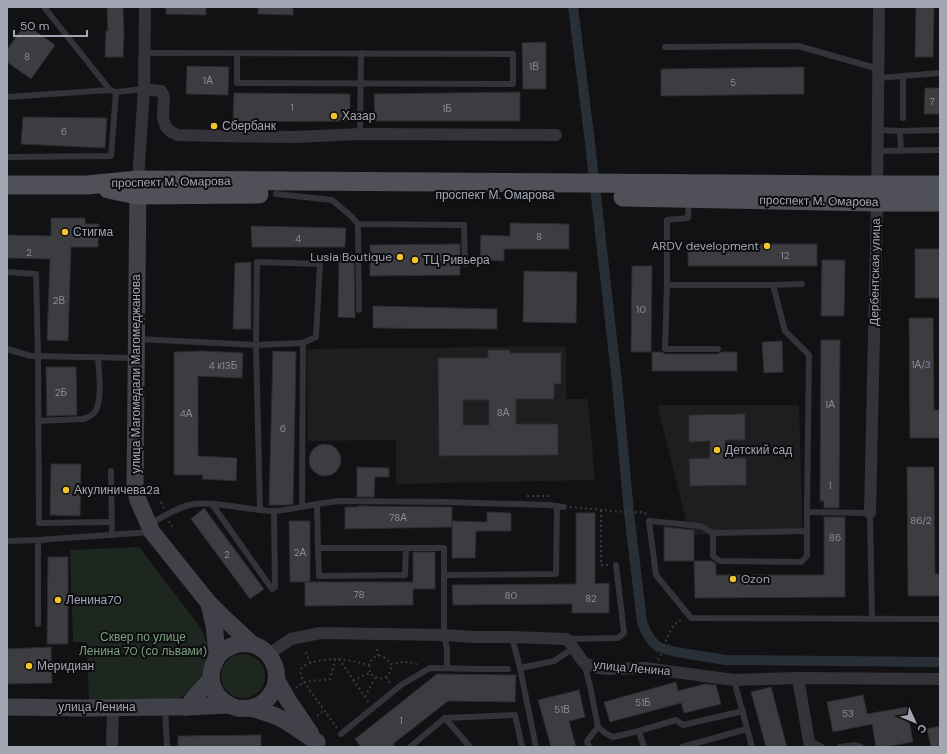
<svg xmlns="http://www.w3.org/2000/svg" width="947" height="754" viewBox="0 0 947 754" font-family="'DM Sans',sans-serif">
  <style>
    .built { fill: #1e1e21 }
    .green { fill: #1e2620 }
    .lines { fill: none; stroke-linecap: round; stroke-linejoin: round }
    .canal { stroke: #282f37; stroke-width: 10 }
    .building { fill: #3c3c41; stroke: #2c2c30; fill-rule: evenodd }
    .path { stroke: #393a40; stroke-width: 2; stroke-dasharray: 2 3; stroke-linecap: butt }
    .lane { stroke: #333339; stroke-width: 6 }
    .street { stroke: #333339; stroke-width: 12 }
    .secondary { stroke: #414249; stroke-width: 17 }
    .primary { stroke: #4f5058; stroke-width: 19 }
    .poi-dot { fill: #f2c62b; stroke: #0d0d0f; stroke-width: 1.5 }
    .labels { text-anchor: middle; stroke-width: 4; stroke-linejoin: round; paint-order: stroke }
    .number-label { font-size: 10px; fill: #898c97 }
    .poi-label { font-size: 12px; fill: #a3a7b4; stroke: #0d0d0f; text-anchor: start }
    .street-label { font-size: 12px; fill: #a3a7b4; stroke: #0d0d0f }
    .park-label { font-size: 12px; fill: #7aa081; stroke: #0d0d0f }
  </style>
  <rect width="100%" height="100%" fill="#121214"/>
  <g class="built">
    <path d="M566,346V399H588L595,480L396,484V440L308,441L307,349Z"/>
    <path d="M657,405H799L803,534L690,535Z"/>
  </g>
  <g class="green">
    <path d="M139,547L201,628L207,643V656L201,680L187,694L177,699L89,702L87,642H73L70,550Z"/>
    <circle cx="243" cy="676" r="22"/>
  </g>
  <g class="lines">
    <path class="canal" d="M573,7L590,143L617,383L629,512L642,622L646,632L652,641L658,647L676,652L726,660L940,662"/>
  </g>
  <g class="building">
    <path d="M107,7H123L124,35L123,57H105L106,31H108Z"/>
    <path d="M166,7H206V15L166,14Z"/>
    <path d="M258,7H293V15L258,14Z"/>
    <path d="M916,7H934L933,57H915Z"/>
    <path d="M25,24L55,45L31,79L7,62V50Z"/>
    <path d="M546,42V89H523L522,43Z"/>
    <path d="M187,66L229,67L228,95L186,94Z"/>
    <path d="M804,67V94L661,96V69Z"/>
    <path d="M925,88H940V114H924Z"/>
    <path d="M520,92V121H375L374,94Z"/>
    <path d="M234,93L350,94V121L233,122Z"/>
    <path d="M23,117L107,118L105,148L21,144Z"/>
    <path d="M51,218H85V224H99L98,247H71L68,341L47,340L50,259L7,258V235L51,236Z"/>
    <path d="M510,223L569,224V249H504V261L480,260L481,235L510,236Z"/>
    <path d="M251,226L346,228L345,247H252Z"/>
    <path d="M460,244V275L370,276V245Z"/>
    <rect x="688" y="244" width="129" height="22"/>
    <rect x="915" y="249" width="25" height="49"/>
    <path d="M354,254L355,318L338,317L339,255Z"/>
    <path d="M822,260H845L844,316H821Z"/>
    <path d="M251,262V329H233L235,263Z"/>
    <path d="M632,266H652L651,352H631Z"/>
    <path d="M524,271L577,272L576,323L523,322Z"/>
    <path d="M373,306L497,309V329L373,328Z"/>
    <path d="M909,318H933L934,410H940V438H910Z"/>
    <path d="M821,340H840L839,508H824V501H820Z"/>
    <path d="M782,341L783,372L764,373L762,342Z"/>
    <path d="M488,350H510V353H561V384H554V399H516V424H558V455L439,456L438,358H488ZM463,400H489V425H463Z"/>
    <path d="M203,351L243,353L242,378L198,376V456L237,458L236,481L202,479L203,475H174V352Z"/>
    <path d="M273,351L296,352L293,504L288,505H269Z"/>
    <path d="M652,352H662L665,354H718L721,352H737V371H652Z"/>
    <path d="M46,367H76L77,415L47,416Z"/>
    <path d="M745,414V440H725V458H746V485L690,486L689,459L710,458V441L689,442V415Z"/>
    <circle cx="325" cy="460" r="16"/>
    <path d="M51,464H81L80,516L50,515Z"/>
    <path d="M357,467L389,468V477H375L374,497H357Z"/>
    <path d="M907,467H934L935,574H940V596H908Z"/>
    <path d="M357,506L452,507V527L345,529V507H357Z"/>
    <path d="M204,508L264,589L250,599L191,519Z"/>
    <path d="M487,512L511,513V531H476L475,558H452V521L487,522Z"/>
    <path d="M576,513H595V584L609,583V613H572V604L453,605L452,585L576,584Z"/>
    <path d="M824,517H845V597L695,598L694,561H712L716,564V575H824Z"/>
    <path d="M289,521H310V582H290Z"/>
    <path d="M664,527L694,530V561H664Z"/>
    <path d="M413,552H435V589H413V605L305,606V582H413Z"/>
    <path d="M48,557H68V644H47Z"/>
    <path d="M51,647L52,683L7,684V649Z"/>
    <path d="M437,674L516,675L515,702L448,701L393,744L396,747H361L355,739Z"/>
    <path d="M676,682L678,691L705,684L716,685L721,704L684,713L681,703L610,722L604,702Z"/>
    <path d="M771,687L787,747H766L751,692Z"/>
    <path d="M579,690L585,717L569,721L576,747H551L538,700Z"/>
    <path d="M863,695L867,714L907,707L913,742L885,747H876L872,724L833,732L827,702Z"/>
    <path d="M940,726V747H931L927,729Z"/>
    <path d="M261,735V747H178V736Z"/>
  </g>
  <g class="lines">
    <g class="path">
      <path d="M527,496H548V499"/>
      <path d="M161,502L164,508"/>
      <path d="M570,507L624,512H640L645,513L646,515"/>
      <path d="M601,510V565H608"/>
      <path d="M169,521L172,527"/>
      <path d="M377,649L378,656"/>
      <path d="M306,652L310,663"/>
      <path d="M339,659L369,703"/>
      <path d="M658,660C666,646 667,626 683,619"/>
      <path d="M369,665L370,673C370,673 374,677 375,677C384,682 393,673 391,664"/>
      <path d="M386,677L391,684"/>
      <path d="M353,680L370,673"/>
      <path d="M296,688L304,682L330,679L335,660"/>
      <path d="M365,697L375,678"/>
      <path d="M317,716L324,710"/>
      <path d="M337,728L304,682C302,678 300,674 301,670C303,661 330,659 338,659C348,660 359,662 369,665C374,652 384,654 391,664C402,662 410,660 420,666"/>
    </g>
    <g class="lane">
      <path d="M44,7L110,90L116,92L144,89"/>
      <path d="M665,47L798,46L879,69"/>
      <path d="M145,53L513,54V84L237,83V53"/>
      <path d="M878,78L940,73"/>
      <path d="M7,97L110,90"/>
      <path d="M903,118V76"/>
      <path d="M878,130L900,131L901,151"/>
      <path d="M900,131L940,130"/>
      <path d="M360,134L361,53"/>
      <path d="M877,151L940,150"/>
      <path d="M7,157L111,156L116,92"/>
      <path d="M276,194L332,200L352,217L358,224L464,225L465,264"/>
      <path d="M358,224L359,310"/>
      <path d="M7,272L36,274L38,356L39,523L111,522"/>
      <path d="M667,285V220L688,218L689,201"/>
      <path d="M773,285L802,284"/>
      <path d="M138,339L256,345L303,343L316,337L320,264L257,262L256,345L260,510"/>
      <path d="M7,349L31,356L134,358"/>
      <path d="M718,349H665L667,285H773L785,331L809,355L807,512L870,513L872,619"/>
      <path d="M38,421L83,419C87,418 91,416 94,413C103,403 99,371 98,357"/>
      <path d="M111,471L112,535"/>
      <path d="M212,504L272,589L275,587L274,511"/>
      <path d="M317,504L339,501L445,502L548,505L564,507"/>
      <path d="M302,507L303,343"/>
      <path d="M807,512V556L801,562L720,561L713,556V533L807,531"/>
      <path d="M150,524C162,517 175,509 189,505C213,500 246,510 272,511C285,511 304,506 317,504L318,548H444V575L556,574L557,506"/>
      <path d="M713,533L701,526L649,521L656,575L691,618L940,619"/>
      <path d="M7,541L38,540"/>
      <path d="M318,548L319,576L405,575L406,548"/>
      <path d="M444,575V635L447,649V668"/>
      <path d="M38,624V540L151,532"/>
      <path d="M512,637L520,668L536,747"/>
      <path d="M567,639L618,638L624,633L616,565"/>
      <path d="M584,663L590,686L598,727L587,741L589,747"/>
      <path d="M520,668L554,661L574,648"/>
      <path d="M734,680L752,747"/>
      <path d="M165,708L167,747"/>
      <path d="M445,718L515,715L522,747"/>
      <path d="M598,727L605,733L613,737L639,731L676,720L683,725L743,711"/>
      <path d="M639,731L644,747"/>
      <path d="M341,734L401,685L430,668L483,669H508"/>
      <path d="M810,741L822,747"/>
      <path d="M410,747L445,718L470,747"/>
      <path d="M682,747L747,729"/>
      <path d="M840,747L855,745L861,747"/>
    </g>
    <g class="street">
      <path d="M144,89L161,91L163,94L164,97L163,118L166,127L171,132L178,135L216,136L295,137L360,134L556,135"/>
      <path d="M138,180L144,89L145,7"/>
      <path d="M870,513L877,202L879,7"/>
      <path d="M269,654L291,639L320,633L444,635L473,637H512L567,639L584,663L598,668L609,669L645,668L734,680L798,678L940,679"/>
      <path d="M798,678L810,747"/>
      <path d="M112,747L113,708"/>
    </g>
    <g class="secondary">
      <path d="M138,182L135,487L138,500L152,532L208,602L225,619L252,644"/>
      <path d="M209,604C214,624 217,637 216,659"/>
      <path d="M276,679L288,700L311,734"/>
      <path d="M7,707L88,708L165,707H187L228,705"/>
      <path d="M187,707L195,697L211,679"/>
      <path d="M250,708C254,707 258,706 261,704C297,680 264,626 226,649C216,655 211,667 211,678C212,693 224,705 237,708C241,709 246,708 250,708C257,709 266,713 273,715C289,721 303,733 317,742"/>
    </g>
    <g class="primary">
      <path d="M7,185H87L138,180L854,185H940"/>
      <path d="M108,189L137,195L259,194"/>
      <path d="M623,197L877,202H940"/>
    </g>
  </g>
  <g class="poi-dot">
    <circle cx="334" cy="116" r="4"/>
    <circle cx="214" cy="126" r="4"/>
    <circle cx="65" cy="232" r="4"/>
    <circle cx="767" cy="246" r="4"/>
    <circle cx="400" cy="257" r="4"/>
    <circle cx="415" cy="260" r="4"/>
    <circle cx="717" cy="450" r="4"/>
    <circle cx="66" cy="490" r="4"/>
    <circle cx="733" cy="579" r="4"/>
    <circle cx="58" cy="600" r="4"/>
    <circle cx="29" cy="666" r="4"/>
  </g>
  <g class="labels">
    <g class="number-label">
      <text x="27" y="60">8</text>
      <text x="534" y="70">1В</text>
      <text x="208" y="84">1А</text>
      <text x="733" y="86">5</text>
      <text x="932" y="105">7</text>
      <text x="292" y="111">1</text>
      <text x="447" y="112">1Б</text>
      <text x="64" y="135">6</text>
      <text x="539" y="240">8</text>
      <text x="298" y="242">4</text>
      <text x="29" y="256">2</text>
      <text x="785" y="259">12</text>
      <text x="59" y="304">2В</text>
      <text x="641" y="313">10</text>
      <text x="921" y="368">1А/3</text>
      <text x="223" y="369">4 к13Б</text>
      <text x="61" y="396">2Б</text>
      <text x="830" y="408">1А</text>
      <text x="503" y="416">8А</text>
      <text x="186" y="417">4А</text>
      <text x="283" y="432">6</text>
      <text x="830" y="489">1</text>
      <text x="398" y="521">78А</text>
      <text x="921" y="524">86/2</text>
      <text x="835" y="541">86</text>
      <text x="300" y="556">2А</text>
      <text x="227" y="558">2</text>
      <text x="359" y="598">78</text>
      <text x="511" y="599">80</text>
      <text x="591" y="602">82</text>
      <text x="643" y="706">51Б</text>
      <text x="562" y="713">51В</text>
      <text x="848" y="717">53</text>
      <text x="401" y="724">1</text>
    </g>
    <g class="poi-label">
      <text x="342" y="120">Хазар</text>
      <text x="222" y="130">Сбербанк</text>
      <text x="73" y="236">Стигма</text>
      <text x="759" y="250" text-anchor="end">ARDV development</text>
      <text x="392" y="261" text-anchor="end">Lusia Boutique</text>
      <text x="423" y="264">ТЦ Ривьера</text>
      <text x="725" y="454">Детский сад</text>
      <text x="74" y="494">Акулиничева2а</text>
      <text x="741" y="583">Ozon</text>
      <text x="66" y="604">Ленина70</text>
      <text x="37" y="670">Меридиан</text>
    </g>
    <g class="street-label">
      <text transform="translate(171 182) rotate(-1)" y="4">проспект М. Омарова</text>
      <text x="495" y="199">проспект М. Омарова</text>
      <text transform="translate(819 201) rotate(1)" y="4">проспект М. Омарова</text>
      <text transform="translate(875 272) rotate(-89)" y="4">Дербентская улица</text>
      <text transform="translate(136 374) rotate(-90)" y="4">улица Магомедали Магомеджанова</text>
      <text transform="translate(632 668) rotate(5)" y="4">улица Ленина</text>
      <text x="97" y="711">улица Ленина</text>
    </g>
    <g class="park-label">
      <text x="143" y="641">Сквер по улице<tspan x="143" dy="14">Ленина 70 (со львами)</tspan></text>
    </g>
  </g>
  <rect width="947" height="754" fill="none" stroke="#a3a7b4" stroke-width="16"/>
  <g transform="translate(915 722) rotate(134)" stroke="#0d0d0f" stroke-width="3" paint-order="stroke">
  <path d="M0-3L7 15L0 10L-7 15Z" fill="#a3a7b4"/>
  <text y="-6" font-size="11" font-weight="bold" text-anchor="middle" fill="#a3a7b4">С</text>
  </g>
  <path d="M14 30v6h73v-6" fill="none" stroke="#a3a7b4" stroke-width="2"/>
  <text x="20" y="30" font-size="12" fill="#a3a7b4" stroke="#0d0d0f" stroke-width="3" paint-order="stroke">50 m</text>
</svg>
